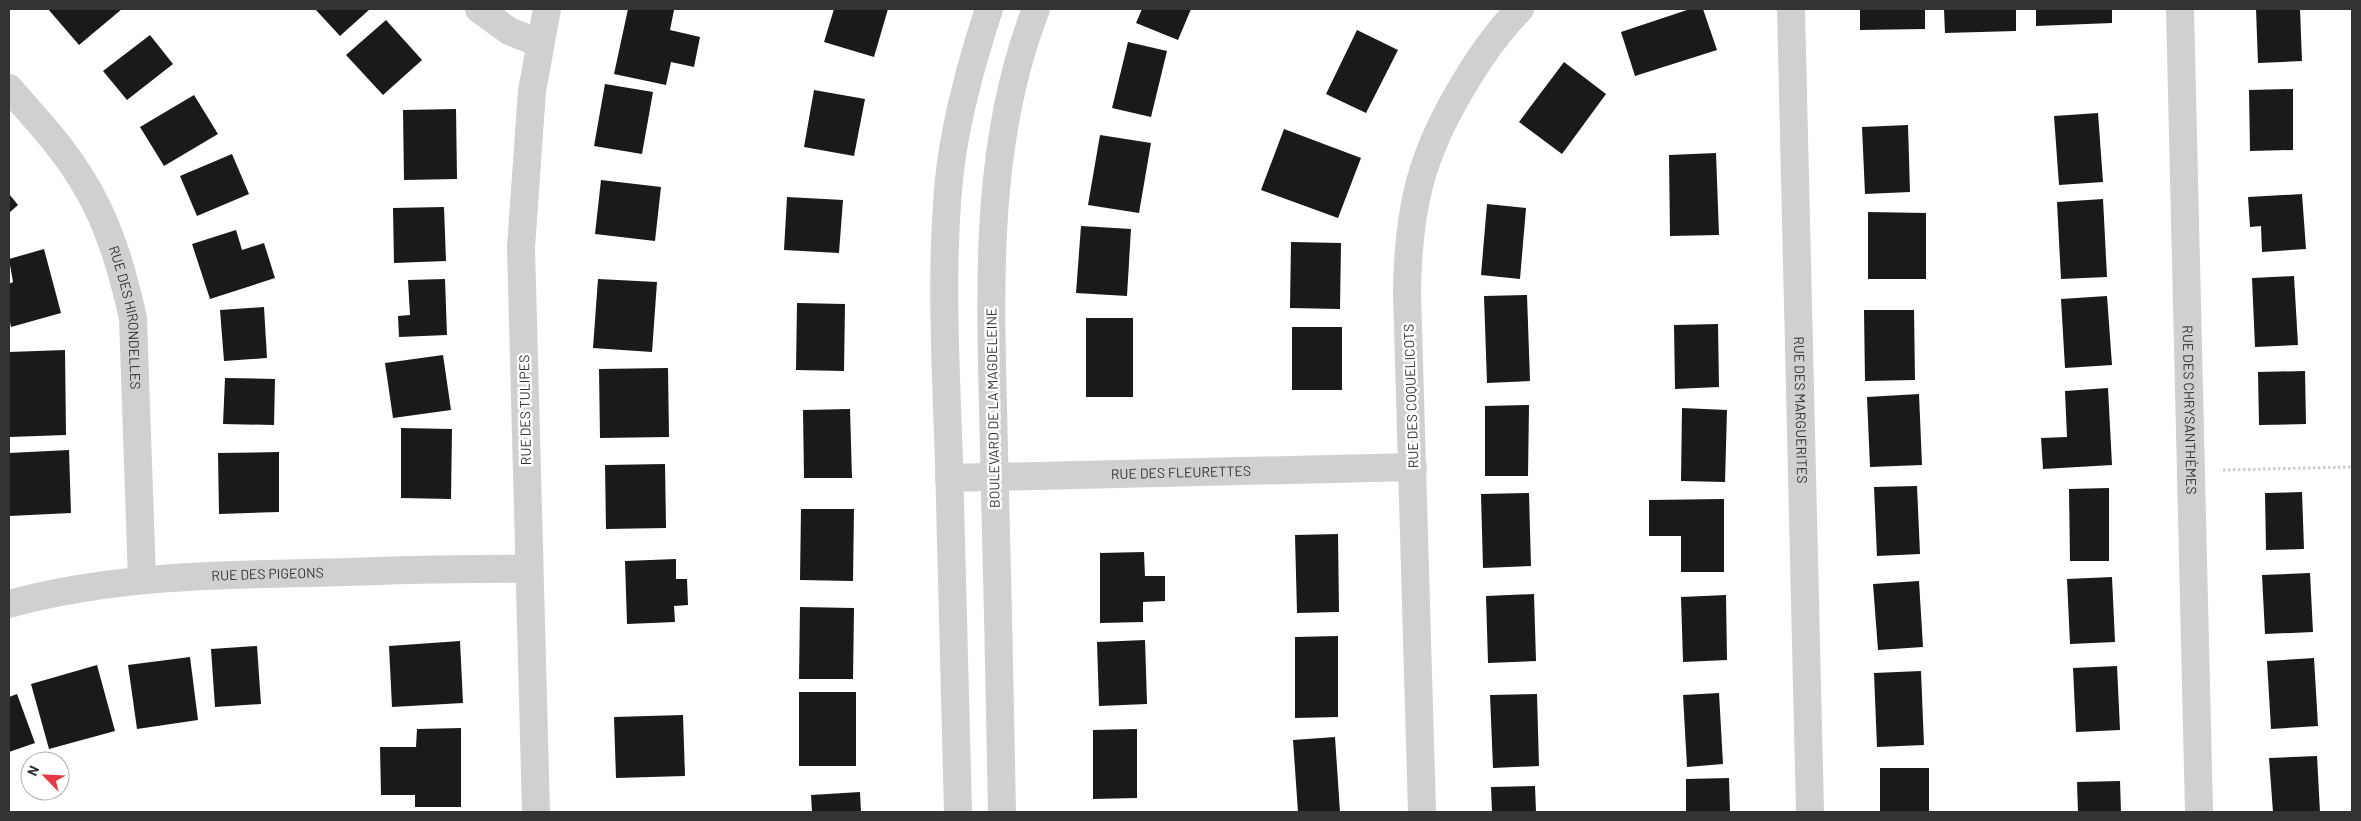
<svg xmlns="http://www.w3.org/2000/svg" width="2361" height="821" viewBox="0 0 2361 821" font-family="Barlow,sans-serif">
  <style>
    .building { fill: #1a1a1a }
    .lines { fill: none; stroke-linecap: round; stroke-linejoin: round }
    .path { stroke: #cdcdcd; stroke-width: 3; stroke-dasharray: 2.5 2.5; stroke-linecap: butt }
    .minor { stroke: #d0d0d0; stroke-width: 28 }
    .labels { text-anchor: middle; stroke-width: 5; stroke-linejoin: round; paint-order: stroke }
    .street-label { font-size: 14px; fill: #333; stroke: #fff }
  </style>
  <rect width="100%" height="100%" fill="#fff"/>
  <g class="building">
    <path d="M48,9H122L79,45Z"/>
    <path d="M315,9H370L340,36Z"/>
    <path d="M628,9L674,10L670,30L700,37L694,67L671,62L666,85L614,74Z"/>
    <path d="M834,9H888L874,57L824,42Z"/>
    <path d="M1142,9H1191L1178,40L1136,23Z"/>
    <path d="M1690,9H1703L1717,50L1635,76L1621,32Z"/>
    <path d="M1860,9H1925V29L1860,30Z"/>
    <path d="M1944,9H2016V31L1945,33Z"/>
    <path d="M2036,9H2112V23L2036,26Z"/>
    <path d="M2256,9H2300L2302,61L2258,63Z"/>
    <path d="M386,20L422,60L383,95L346,55Z"/>
    <path d="M1357,30L1398,50L1366,113L1326,94Z"/>
    <path d="M150,35L173,64L127,100L103,71Z"/>
    <path d="M1128,42L1167,51L1151,117L1112,108Z"/>
    <path d="M1564,62L1606,94L1562,154L1519,122Z"/>
    <path d="M605,84L653,92L642,154L594,146Z"/>
    <path d="M2293,89V150L2250,151L2249,90Z"/>
    <path d="M814,90L865,99L854,156L804,147Z"/>
    <path d="M194,95L218,134L164,166L140,127Z"/>
    <path d="M456,109L457,179L404,180L403,110Z"/>
    <path d="M2098,113L2103,182L2059,185L2054,116Z"/>
    <path d="M1908,125L1910,192L1865,194L1862,127Z"/>
    <path d="M1284,129L1361,158L1338,218L1261,190Z"/>
    <path d="M1100,135L1151,143L1139,213L1088,205Z"/>
    <path d="M1716,153L1719,235L1670,236L1669,155Z"/>
    <path d="M232,154L249,194L197,216L180,176Z"/>
    <path d="M601,180L661,187L655,241L595,234Z"/>
    <path d="M9,194L18,205L9,213Z"/>
    <path d="M2302,194L2306,249L2262,252L2261,226L2250,227L2248,197Z"/>
    <path d="M787,197L843,200L839,253L784,250Z"/>
    <path d="M2103,199L2107,277L2061,279L2057,202Z"/>
    <path d="M1487,204L1526,208L1520,279L1481,275Z"/>
    <path d="M444,207L446,261L394,263L393,208Z"/>
    <path d="M1868,212L1926,213V279H1868Z"/>
    <path d="M1081,226L1131,229L1127,296L1076,293Z"/>
    <path d="M236,230L242,250L264,243L275,278L210,299L192,244Z"/>
    <path d="M1291,242L1341,243L1340,309L1290,308Z"/>
    <path d="M44,249L61,313L11,327L9,317V284L13,282L9,259Z"/>
    <path d="M2294,276L2298,345L2255,347L2252,278Z"/>
    <path d="M445,279L447,335L399,337L398,316L410,315L408,280Z"/>
    <path d="M598,279L657,282L652,352L593,348Z"/>
    <path d="M1527,295L1530,381L1487,383L1484,296Z"/>
    <path d="M2107,296L2112,365L2065,368L2061,299Z"/>
    <path d="M797,303L845,304L844,371L796,370Z"/>
    <path d="M264,307L267,358L224,361L220,310Z"/>
    <path d="M1864,310H1914L1915,380L1865,381Z"/>
    <rect x="1086" y="318" width="47" height="79"/>
    <path d="M1718,324L1719,387L1675,389L1674,325Z"/>
    <rect x="1292" y="327" width="50" height="63"/>
    <path d="M65,350L66,435L9,437V352Z"/>
    <path d="M443,355L451,410L393,418L385,363Z"/>
    <path d="M668,368L669,437L600,438L599,369Z"/>
    <path d="M2305,371L2306,424L2259,425L2258,372Z"/>
    <path d="M225,378L275,379L274,425L223,424Z"/>
    <path d="M2108,388L2112,465L2043,469L2041,438L2067,437L2065,391Z"/>
    <path d="M1919,394L1922,465L1870,467L1867,397Z"/>
    <path d="M1529,405L1528,476H1485V406Z"/>
    <path d="M1682,408L1727,410L1725,482L1681,481Z"/>
    <path d="M850,409L852,478H804L803,410Z"/>
    <path d="M401,428L452,429L451,499L401,498Z"/>
    <path d="M69,450L71,513L9,516V453Z"/>
    <path d="M279,452V512L219,514L218,453Z"/>
    <path d="M665,464L666,528L606,529L605,465Z"/>
    <path d="M1917,486L1920,554L1877,556L1874,487Z"/>
    <path d="M2109,488V561H2070L2069,489Z"/>
    <path d="M2302,492L2304,549L2266,550L2265,493Z"/>
    <path d="M1529,493L1531,566L1483,568L1481,494Z"/>
    <path d="M1724,499V572H1681V536H1649V500Z"/>
    <path d="M801,509H854L853,581L800,580Z"/>
    <path d="M1338,534L1339,612L1297,613L1295,535Z"/>
    <path d="M1144,552L1145,576H1165V601L1143,602V622L1100,623V553Z"/>
    <path d="M676,559V579H687L688,605L674,606L675,622L627,624L625,561Z"/>
    <path d="M2310,573L2313,632L2265,634L2262,575Z"/>
    <path d="M2112,577L2115,642L2070,644L2067,579Z"/>
    <path d="M1919,581L1923,647L1878,650L1873,584Z"/>
    <path d="M1534,594L1536,661L1488,663L1486,596Z"/>
    <path d="M1726,595L1727,660L1683,662L1681,597Z"/>
    <path d="M800,607L854,608L853,679H799Z"/>
    <path d="M1338,636V717L1295,718V637Z"/>
    <path d="M1145,640L1147,704L1099,706L1097,642Z"/>
    <path d="M460,641L463,703L392,707L389,646Z"/>
    <path d="M257,646L261,704L215,707L211,649Z"/>
    <path d="M190,657L198,720L137,729L128,665Z"/>
    <path d="M2314,658L2318,726L2271,729L2267,661Z"/>
    <path d="M97,665L115,731L49,749L31,684Z"/>
    <path d="M2117,666L2120,730L2076,732L2073,668Z"/>
    <path d="M1921,671L1924,745L1877,747L1874,673Z"/>
    <rect x="799" y="692" width="57" height="74"/>
    <path d="M1719,693L1723,764L1687,767L1683,695Z"/>
    <path d="M17,694L35,743L9,752V697Z"/>
    <path d="M1537,694L1539,766L1493,768L1490,695Z"/>
    <path d="M683,715L685,776L616,778L614,717Z"/>
    <path d="M461,728V807H415V795H381L380,747H416L417,729Z"/>
    <path d="M1137,729V798L1093,799V730Z"/>
    <path d="M1335,737L1340,812H1298L1293,740Z"/>
    <path d="M2317,756L2320,812H2273L2269,758Z"/>
    <rect x="1880" y="768" width="49" height="44"/>
    <path d="M1729,778L1730,812H1686V779Z"/>
    <path d="M2120,781L2121,812H2078L2077,782Z"/>
    <path d="M1535,786L1536,812H1492L1491,787Z"/>
    <path d="M860,792L861,812H812L811,795Z"/>
  </g>
  <g class="lines">
    <path class="path" d="M2223,470L2352,467"/>
    <g class="minor">
      <path d="M479,9L509,31L539,43"/>
      <path id="s1" d="M1791,9L1810,812"/>
      <path id="s2" d="M2180,9L2199,812"/>
      <path id="s3" d="M9,88C34,117 61,145 81,178C108,220 122,269 133,318L142,580"/>
      <path id="s4" d="M949,478L1413,467"/>
      <path id="s5" d="M9,604C107,577 208,575 309,573C383,571 456,568 529,569"/>
      <path d="M536,812L521,247L532,91L547,9"/>
      <path d="M958,812C955,696 952,579 949,463C946,369 940,273 949,179C955,121 971,64 989,9"/>
      <path d="M1002,812C1000,692 997,571 994,451C991,302 981,151 1036,9"/>
      <path d="M1422,812L1407,293C1408,207 1421,153 1467,79C1482,54 1499,30 1520,9"/>
    </g>
  </g>
  <g class="labels">
    <g class="street-label">
      <text dy="5" stroke="none"><textPath href="#s3" startOffset="264">RUE DES HIRONDELLES</textPath></text>
      <text transform="translate(1411 396) rotate(-92)" y="5">RUE DES COQUELICOTS</text>
      <text transform="translate(993 408) rotate(-91)" y="5">BOULEVARD DE LA MAGDELEINE</text>
      <text transform="translate(525 410) rotate(-91)" y="5">RUE DES TULIPES</text>
      <text dy="5" stroke="none"><textPath href="#s1" startOffset="401">RUE DES MARGUERITES</textPath></text>
      <text dy="5" stroke="none"><textPath href="#s2" startOffset="401">RUE DES CHRYSANTHÈMES</textPath></text>
      <text dy="5" stroke="none"><textPath href="#s4" startOffset="232">RUE DES FLEURETTES</textPath></text>
      <text dy="5" stroke="none"><textPath href="#s5" startOffset="261">RUE DES PIGEONS</textPath></text>
    </g>
  </g>
  <rect width="2361" height="821" fill="none" stroke="#333333" stroke-width="20"/>
  <g transform="translate(45 776) rotate(294)"><circle r="24" fill="#ffffff" stroke="#adadad"/>
  <path d="M0-4L9 19L0 12L-9 19Z" fill="#e63946"/>
  <text y="-8" font-size="14" font-weight="bold" text-anchor="middle" fill="#333333">N</text>
  </g>
</svg>
